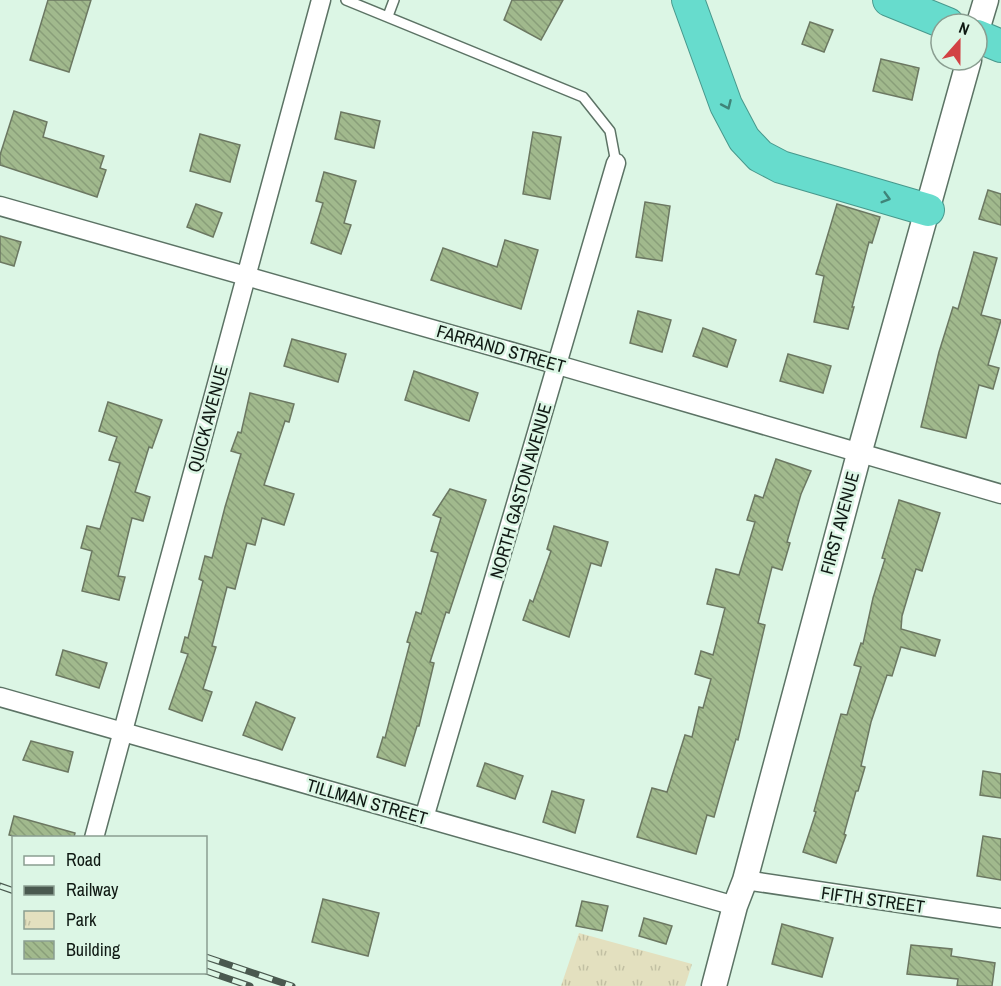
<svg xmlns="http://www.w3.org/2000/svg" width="1001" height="986" viewBox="0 0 1001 986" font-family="'Archivo Narrow',sans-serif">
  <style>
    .park { fill: url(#park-tufts) }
    .building { fill: url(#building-back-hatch); stroke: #6c7862; stroke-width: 1.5 }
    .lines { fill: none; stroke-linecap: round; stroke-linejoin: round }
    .lane-casing { stroke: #5c7365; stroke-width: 12 }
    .street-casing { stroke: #5c7365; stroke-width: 21 }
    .secondary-casing { stroke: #5c7365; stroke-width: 27 }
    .highway-casing { stroke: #48988c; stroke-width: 34 }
    .lane { stroke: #fff; stroke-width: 9 }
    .street { stroke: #fff; stroke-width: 18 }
    .secondary { stroke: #fff; stroke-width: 24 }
    .highway { stroke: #67dccd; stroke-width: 32 }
    .rail-casing { stroke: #4a594f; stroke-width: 7 }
    .rail { stroke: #dcf6e5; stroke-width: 4.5; stroke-dasharray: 14; stroke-linecap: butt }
    .oneway { stroke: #3f8479 }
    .labels { text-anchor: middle; stroke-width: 5; stroke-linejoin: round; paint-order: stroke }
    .street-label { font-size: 18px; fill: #0f1913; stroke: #dcf6e5 }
  </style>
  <defs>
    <pattern id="park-tufts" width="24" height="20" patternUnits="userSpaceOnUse" patternTransform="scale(1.5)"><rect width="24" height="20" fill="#e3e0bf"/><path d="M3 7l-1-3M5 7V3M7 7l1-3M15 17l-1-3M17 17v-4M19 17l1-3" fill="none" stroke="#c2c0a3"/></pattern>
    <pattern id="building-back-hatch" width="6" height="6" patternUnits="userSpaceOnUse" patternTransform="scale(1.5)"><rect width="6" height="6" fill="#a1b98d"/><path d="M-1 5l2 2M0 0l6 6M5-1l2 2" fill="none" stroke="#899e79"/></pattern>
  </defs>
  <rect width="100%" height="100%" fill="#dcf6e5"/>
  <path class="park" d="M579,933L692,964L685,986H561Z"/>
  <g class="building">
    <path d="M48,0H91L69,72L30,60Z"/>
    <path d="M512,0H563L541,40L504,20Z"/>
    <path d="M810,22L833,30L824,52L802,44Z"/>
    <path d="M881,59L919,68L912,100L873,91Z"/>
    <path d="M14,111L47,122L43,137L104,156L100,168L106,170L97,197L0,165V155Z"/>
    <path d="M341,112L380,121L374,148L335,139Z"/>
    <path d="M533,132L561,137L550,199L523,194Z"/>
    <path d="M200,134L240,145L230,182L190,171Z"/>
    <path d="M324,172L356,181L344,223L351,225L341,254L311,243L323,203L316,201Z"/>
    <path d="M988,190L1001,194V225L979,219Z"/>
    <path d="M645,202L670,206L662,261L636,257Z"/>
    <path d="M196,204L222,213L213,237L187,227Z"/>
    <path d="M837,204L880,217L872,243L869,242L852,307H854L848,329L814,322L824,276L816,274Z"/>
    <path d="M0,236L21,242L14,266L0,262Z"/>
    <path d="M505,240L538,250L521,309L431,280L443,248L497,267Z"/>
    <path d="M974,252L997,258L981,315L1001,320L988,365L999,368L993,389L979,385L966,438L921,427L939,352L953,307L958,309Z"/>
    <path d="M638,311L671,320L662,352L630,343Z"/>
    <path d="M703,328L736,340L727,367L693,356Z"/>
    <path d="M292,339L346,354L338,382L284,366Z"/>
    <path d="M788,354L831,366L823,393L780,381Z"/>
    <path d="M414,371L478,393L469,421L405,400Z"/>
    <path d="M250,393L294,404L289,422L285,421L264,485L294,494L284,525L262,518L255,545L247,543L235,589L227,587L212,646L216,647L203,689L212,692L202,721L169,709L188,654L181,652L185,637L188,638L203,581L199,579L205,556L212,558L225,507L241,454L231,451L238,432L241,433Z"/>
    <path d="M108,402L162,420L152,448L149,447L135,492L150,497L143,521L132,518L118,576L125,577L119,600L82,591L92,551L81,548L87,526L100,529L120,463L109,460L117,437L99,431Z"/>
    <path d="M776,459L811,471L801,494L787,542L790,543L782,570L772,567L758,623L765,625L738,740L736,739L714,817L707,815L696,854L637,837L652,788L667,792L685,735L692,737L699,707L703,708L711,679L695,674L701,651L713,655L725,608L707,604L716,569L739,575L755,522L747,520L755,495L763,498Z"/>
    <path d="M450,489L486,500L449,613L446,612L430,662L434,663L419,726H417L405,766L377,757L383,737L385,738L410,643L407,642L416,612L421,614L438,553L431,551L441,518L433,515Z"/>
    <path d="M899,500L940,513L922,571L916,569L902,616L901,629L940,640L935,656L901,647L892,676L887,675L871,722L861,766L865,767L858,791H856L844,834L846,835L836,863L803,852L816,812L814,811L841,714L847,715L861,667L854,665L861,643L863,644L873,598L885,559L882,558Z"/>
    <path d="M554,526L608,542L601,566L591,563L569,637L523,620L530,600L533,602L551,551L547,549Z"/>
    <path d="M63,650L107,663L99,688L56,675Z"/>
    <path d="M256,702L295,718L282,750L243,735Z"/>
    <path d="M31,741L73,752L68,772L23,760Z"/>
    <path d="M485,763L523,776L515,799L477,786Z"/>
    <path d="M983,771L1001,774V798L980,795Z"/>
    <path d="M552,791L584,800L575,833L543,822Z"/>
    <path d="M14,816L75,833L74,837H18L9,835Z"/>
    <path d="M983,836L1001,839V880L977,876Z"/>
    <path d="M323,899L379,913L368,956L312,942Z"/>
    <path d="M582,901L608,906L602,931L576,926Z"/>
    <path d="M644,918L672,926L666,944L639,936Z"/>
    <path d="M782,924L833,938L822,977L772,964Z"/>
    <path d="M911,945L952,949L951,956L995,963L992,986H957L958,979L907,974Z"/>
  </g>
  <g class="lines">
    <defs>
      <g id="lane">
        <path d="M346,0L583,97L610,131L616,163"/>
        <path d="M388,16L394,0"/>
      </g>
      <g id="street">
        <path d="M0,206L558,365L1001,494"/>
        <path d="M0,697L735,906"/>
        <path d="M424,818L616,163"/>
        <path d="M94,838L321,0"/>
        <path d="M745,880L1001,918"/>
      </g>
      <g id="secondary">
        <path d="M977,30L986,0"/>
        <path d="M714,986L735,906L745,880L859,454L969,60"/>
      </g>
      <g id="highway">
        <path d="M688,0L726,105L744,139L760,156L781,167L928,210"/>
        <path d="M889,0L948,24"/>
        <path d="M977,36L1001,46"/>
      </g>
    </defs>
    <use href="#lane" class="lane-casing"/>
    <use href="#street" class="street-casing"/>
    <use href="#secondary" class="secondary-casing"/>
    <use href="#highway" class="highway-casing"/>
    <use href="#lane" class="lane"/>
    <use href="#street" class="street"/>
    <use href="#secondary" class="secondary"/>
    <use href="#highway" class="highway"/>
    <defs>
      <g id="rail">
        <path d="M0,886L14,891"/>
        <path d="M206,957L292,986"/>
        <path d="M206,971L250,986"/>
      </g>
    </defs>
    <use href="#rail" class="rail-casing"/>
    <use href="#rail" class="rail"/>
  </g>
  <defs><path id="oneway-chevron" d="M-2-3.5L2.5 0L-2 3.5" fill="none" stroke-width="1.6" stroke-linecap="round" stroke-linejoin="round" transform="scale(1.5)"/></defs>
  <g class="oneway">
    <use href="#oneway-chevron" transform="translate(727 105) rotate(66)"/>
    <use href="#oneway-chevron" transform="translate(886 198) rotate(16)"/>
  </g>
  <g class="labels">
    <g class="street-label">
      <text transform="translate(501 349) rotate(16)" y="6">FARRAND STREET</text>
      <text transform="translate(208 419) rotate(-75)" y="6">QUICK AVENUE</text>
      <text transform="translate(521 491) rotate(-74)" y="6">NORTH GASTON AVENUE</text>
      <text transform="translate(840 523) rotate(-75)" y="6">FIRST AVENUE</text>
      <text transform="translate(367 802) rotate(16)" y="6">TILLMAN STREET</text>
      <text transform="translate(873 900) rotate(8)" y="6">FIFTH STREET</text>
    </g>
  </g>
  <rect x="12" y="836" width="195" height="138" fill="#dcf6e5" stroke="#8a9e91" stroke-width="1.5"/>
  <rect x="24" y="856" width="30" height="9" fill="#ffffff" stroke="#8a9e91" stroke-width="1.5"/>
  <text x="66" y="866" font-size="18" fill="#0f1913">Road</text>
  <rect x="24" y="886" width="30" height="9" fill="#4a594f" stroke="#8a9e91" stroke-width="1.5"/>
  <text x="66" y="896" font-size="18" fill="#0f1913">Railway</text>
  <rect x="24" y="911" width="30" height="18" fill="url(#park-tufts)" stroke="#8a9e91" stroke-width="1.5"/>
  <text x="66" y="926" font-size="18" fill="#0f1913">Park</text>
  <rect x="24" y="941" width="30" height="18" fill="url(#building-back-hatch)" stroke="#8a9e91" stroke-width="1.5"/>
  <text x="66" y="956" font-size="18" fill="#0f1913">Building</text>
  <g transform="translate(959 42) rotate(21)"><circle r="28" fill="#dcf6e5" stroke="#8a9e91" stroke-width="1.5"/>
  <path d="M0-4.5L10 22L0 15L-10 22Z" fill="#d24244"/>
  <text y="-9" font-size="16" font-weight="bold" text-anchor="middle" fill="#0f1913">N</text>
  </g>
</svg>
